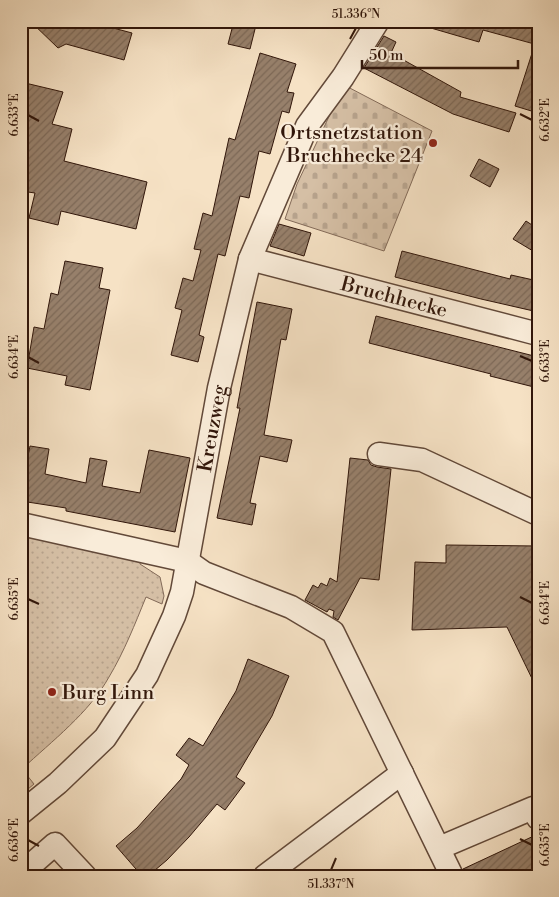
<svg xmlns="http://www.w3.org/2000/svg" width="559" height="897" viewBox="0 0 559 897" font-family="'Libre Bodoni',serif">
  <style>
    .grass { fill: url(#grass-dots); stroke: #836a58 }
    .cemetery { fill: url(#cemetery-stones); stroke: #836a58 }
    .building { fill: url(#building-hatch); stroke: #31160a }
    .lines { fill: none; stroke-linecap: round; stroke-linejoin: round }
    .minor-casing { stroke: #624939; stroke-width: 25 }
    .minor { stroke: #f9ecd9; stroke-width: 22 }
    .ticks { fill: none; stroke: #31160a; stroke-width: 2 }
    .poi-dot { fill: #8f2418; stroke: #f9ecd9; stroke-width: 2 }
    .labels { text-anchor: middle; stroke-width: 4.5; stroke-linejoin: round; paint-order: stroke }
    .poi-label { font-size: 20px; fill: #31160a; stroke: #f9ecd9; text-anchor: end }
    .street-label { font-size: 20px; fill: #31160a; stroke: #f9ecd9 }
    .neatline { fill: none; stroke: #31160a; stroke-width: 2 }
    .ticks-label { font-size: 12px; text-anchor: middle; fill: #31160a }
  </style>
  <defs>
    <pattern id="grass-dots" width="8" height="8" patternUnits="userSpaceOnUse" patternTransform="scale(1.25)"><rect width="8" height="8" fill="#d5bfa5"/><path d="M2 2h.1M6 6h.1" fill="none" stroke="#b7a38d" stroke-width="1.8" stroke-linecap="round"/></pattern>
    <pattern id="cemetery-stones" width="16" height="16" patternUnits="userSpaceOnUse" patternTransform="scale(1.25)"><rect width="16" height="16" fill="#d5bfa5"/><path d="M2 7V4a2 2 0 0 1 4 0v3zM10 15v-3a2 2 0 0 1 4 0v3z" fill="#b7a38d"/></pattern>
    <pattern id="building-hatch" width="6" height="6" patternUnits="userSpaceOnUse" patternTransform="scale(1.25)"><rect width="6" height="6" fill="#97806b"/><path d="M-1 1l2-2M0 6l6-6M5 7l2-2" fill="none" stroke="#7c6856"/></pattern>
  </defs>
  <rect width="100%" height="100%" fill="#f6e2c5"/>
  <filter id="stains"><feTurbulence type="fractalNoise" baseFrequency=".004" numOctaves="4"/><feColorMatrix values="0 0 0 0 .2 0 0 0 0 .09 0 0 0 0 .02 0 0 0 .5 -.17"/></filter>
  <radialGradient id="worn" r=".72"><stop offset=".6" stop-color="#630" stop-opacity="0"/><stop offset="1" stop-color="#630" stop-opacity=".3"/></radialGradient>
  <path class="grass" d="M21,534L141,557L140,564L160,577L164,596L162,604L146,597C135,624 124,652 109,677C89,713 52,741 22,769L34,784L21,795Z"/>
  <path class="cemetery" d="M344,85L432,131L384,251L285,219L297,184Z"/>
  <g class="building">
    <path d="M30,21H87L132,33L124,60L66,44L58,48Z"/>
    <path d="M234,21H257L250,49L228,44Z"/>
    <path d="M425,21H538V45L483,30L479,42L424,26Z"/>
    <path d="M384,36L396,42L391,53L461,92L460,97L516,113L509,132L453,114L364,68Z"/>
    <path d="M534,47H538V113L515,106Z"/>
    <path d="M260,53L296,64L287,92L294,93L289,113L282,111L270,154L259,151L249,198L240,196L225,256L218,254L199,335L204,337L198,362L171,355L182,310L175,308L183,278L193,281L201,250L194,249L203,213L212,216L229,138L235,140Z"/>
    <path d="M21,82L63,92L52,124L72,129L64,161L147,182L136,229L61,211L58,225L29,218L35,193L21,191Z"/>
    <path d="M479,159L499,169L490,187L470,176Z"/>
    <path d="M526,221L538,229V254L513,239Z"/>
    <path d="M279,224L311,233L304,256L270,246Z"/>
    <path d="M402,251L510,279L511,275L538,281V312L481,299L395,277Z"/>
    <path d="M65,261L103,268L99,288L110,290L90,390L65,385L67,376L27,368L34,327L44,329L51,293L58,295Z"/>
    <path d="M257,302L292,309L286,340L281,339L264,435L292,440L287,462L260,456L250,503L256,504L252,525L217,518L240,408H237Z"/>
    <path d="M376,316L538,357V388L490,376L491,374L369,343Z"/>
    <path d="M30,446L49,449L45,474L86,483L90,458L107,461L102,486L140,493L149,450L190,458L175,532L66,511V508L21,501V470L25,471Z"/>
    <path d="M350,458L368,460L371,465L377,467L391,469L379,580L360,578L338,620L333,617L334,611L329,609L327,612L305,600L313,585L318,588L321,583L327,586L330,578L337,582Z"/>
    <path d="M446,545L538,546V691L507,627L412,630L415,562L446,563Z"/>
    <path d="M248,659L289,676L272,716L236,777L245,783L225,810L217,804L189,837L167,860L148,876H142L116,846L137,828L181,779L189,765L176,755L189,738L203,746L236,691Z"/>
    <path d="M538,834V876H465L463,869Z"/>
  </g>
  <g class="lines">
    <defs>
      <g id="minor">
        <path id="s1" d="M250,259L538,334"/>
        <path d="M379,454L422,460L538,514"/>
        <path d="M21,524L187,561L204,573L291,607L333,632L452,876"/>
        <path id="s2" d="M21,813L58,783L105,738L147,675L174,616L182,592L219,388L250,259L307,126L343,77L378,21"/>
        <path d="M439,848L533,808L538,818"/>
        <path d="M21,870L31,865L55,844L85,876"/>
        <path d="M265,876L402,773"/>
      </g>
    </defs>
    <use href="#minor" class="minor-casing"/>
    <use href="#minor" class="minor"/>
  </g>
  <path class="ticks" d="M350,39L356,28M520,114L532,120M28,115L39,121M520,356L532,361M28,357L39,363M520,597L532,603M28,599L39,604M520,839L532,845M28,840L39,846M331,870L336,858"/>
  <g class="poi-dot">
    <circle cx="433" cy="143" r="5"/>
    <circle cx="52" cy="692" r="5"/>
  </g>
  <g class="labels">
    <g class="poi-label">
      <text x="423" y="139">Ortsnetzstation<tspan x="423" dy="23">Bruchhecke 24</tspan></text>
      <text x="62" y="699" text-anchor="start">Burg Linn</text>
    </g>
    <g class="street-label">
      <text dy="7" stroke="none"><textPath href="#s1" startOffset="149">Bruchhecke</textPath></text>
      <text dy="7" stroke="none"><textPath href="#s2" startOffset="445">Kreuzweg</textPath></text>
    </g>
  </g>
  <rect width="559" height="897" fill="none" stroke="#f6e2c5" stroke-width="55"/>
  <path d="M362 60v8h156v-8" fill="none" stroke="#31160a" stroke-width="2.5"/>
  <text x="369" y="60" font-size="15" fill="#31160a" stroke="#f9ecd9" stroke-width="4" paint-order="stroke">50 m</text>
  <rect x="28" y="28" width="504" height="842" class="neatline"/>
  <g class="ticks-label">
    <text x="356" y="18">51.336°N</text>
    <text transform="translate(14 115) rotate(-90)" y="4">6.633°E</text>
    <text transform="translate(545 120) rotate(-90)" y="4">6.632°E</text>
    <text transform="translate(14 357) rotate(-90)" y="4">6.634°E</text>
    <text transform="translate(545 361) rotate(-90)" y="4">6.633°E</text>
    <text transform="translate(14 599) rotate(-90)" y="4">6.635°E</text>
    <text transform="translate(545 603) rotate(-90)" y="4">6.634°E</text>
    <text transform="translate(14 840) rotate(-90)" y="4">6.636°E</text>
    <text transform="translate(545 845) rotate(-90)" y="4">6.635°E</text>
    <text x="331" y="888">51.337°N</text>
  </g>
  <rect width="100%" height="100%" filter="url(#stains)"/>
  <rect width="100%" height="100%" fill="url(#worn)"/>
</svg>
